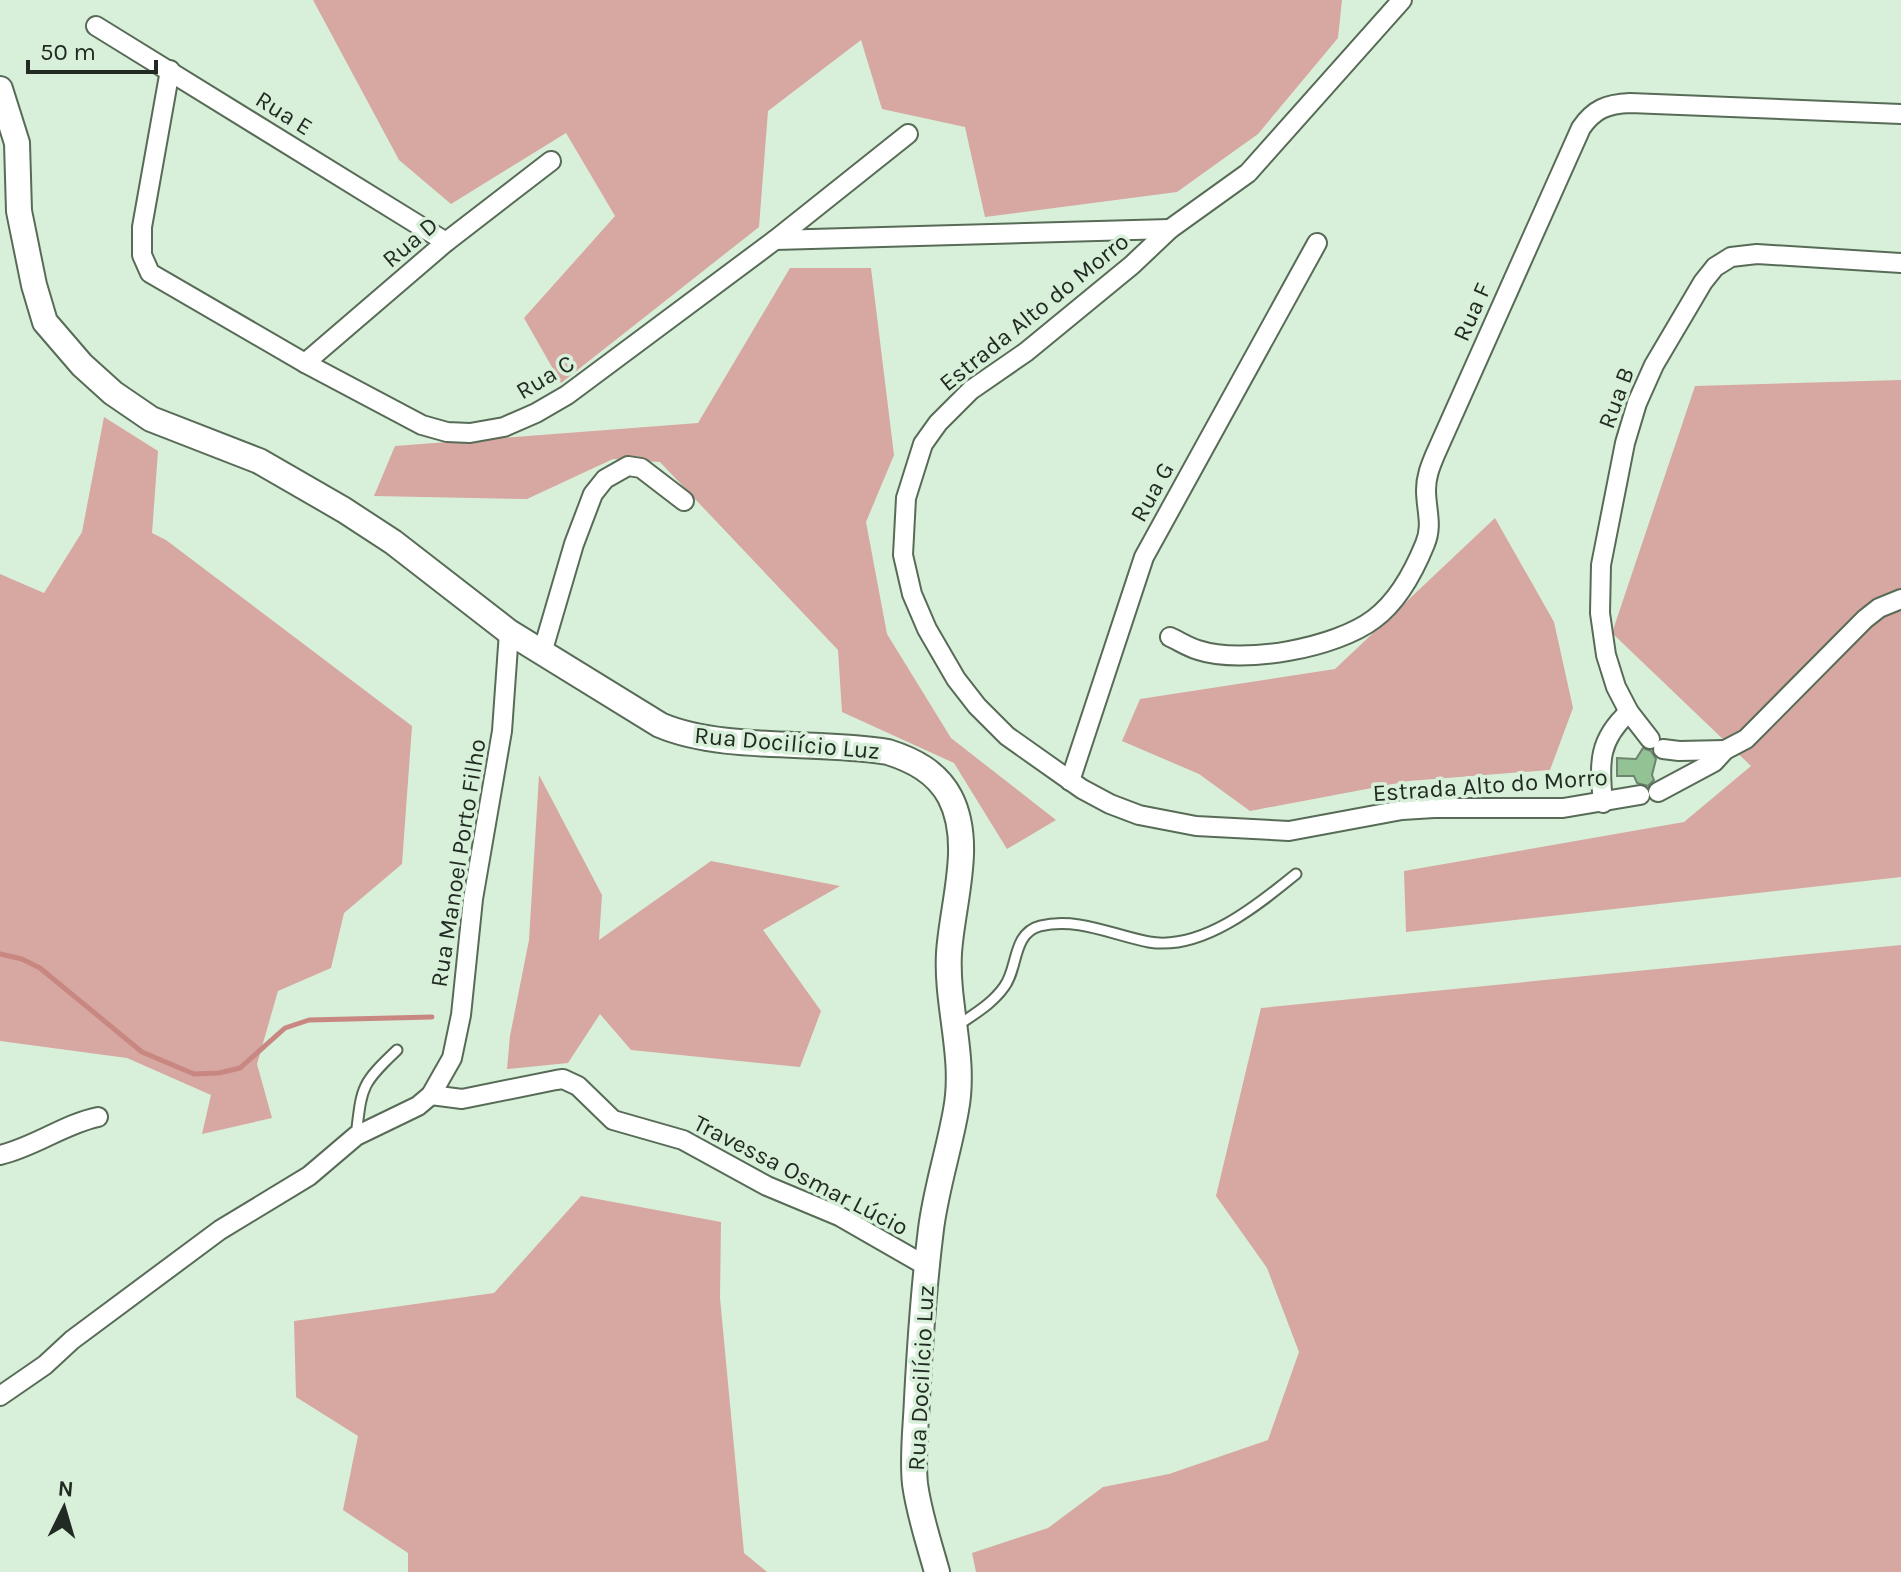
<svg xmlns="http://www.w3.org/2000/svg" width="1901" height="1572" viewBox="0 0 1901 1572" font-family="Karla,sans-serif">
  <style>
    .green { fill: #d7a7a2 }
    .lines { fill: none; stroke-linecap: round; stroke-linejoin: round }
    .stream { stroke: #c98781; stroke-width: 5 }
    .building { fill: #93c294; stroke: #6e846f; stroke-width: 2 }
    .service-casing { stroke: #576b57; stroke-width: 13 }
    .minor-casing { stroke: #576b57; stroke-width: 22 }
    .secondary-casing { stroke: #576b57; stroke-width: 28 }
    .service { stroke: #fff; stroke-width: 9 }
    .minor { stroke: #fff; stroke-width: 18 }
    .secondary { stroke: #fff; stroke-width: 24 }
    .labels { text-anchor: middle; stroke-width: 7; stroke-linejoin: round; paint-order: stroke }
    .street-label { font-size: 24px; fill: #222b23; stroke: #d8f0d9 }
  </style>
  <rect width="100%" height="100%" fill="#d8f0d9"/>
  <g class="green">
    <path d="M313,0H1342L1338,38L1258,134L1177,192L985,217L965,127L882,109L861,40L768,111L759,227L561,383L524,318L615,216L566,133L451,204L399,160Z"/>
    <path d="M790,268H871L894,455L866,522L887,634L951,738L1056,820L1007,849L954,763L842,712L838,650L660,462L613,459L527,499L374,496L395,446L698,423Z"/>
    <path d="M1901,380V877L1406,932L1404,871L1684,822L1751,766L1612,633L1695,386Z"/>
    <path d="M104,417L158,451L152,533L166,540L412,726L402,864L344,913L331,968L278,991L257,1064L272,1118L202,1134L211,1095L127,1058L0,1041V574L44,593L82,532Z"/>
    <path d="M1495,518L1554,622L1573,708L1550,770L1409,781L1250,811L1199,774L1122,741L1140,699L1335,669Z"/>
    <path d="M539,775L602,895L599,940L711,861L840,886L763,930L821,1011L800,1067L631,1050L600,1014L568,1063L507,1069L510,1036L529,940Z"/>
    <path d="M1901,945V1572H976L972,1553L1048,1528L1103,1487L1169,1474L1268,1440L1299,1352L1267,1268L1216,1196L1261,1008Z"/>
    <path d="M581,1196L721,1222L720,1298L744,1553L767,1572H408V1553L343,1510L358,1436L296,1397L294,1321L494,1293Z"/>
  </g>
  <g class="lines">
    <path class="stream" d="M0,954L22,959L40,968L142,1052L194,1074L219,1073L240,1068L285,1028L309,1020L432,1017"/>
  </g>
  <path class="building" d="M1643,748L1651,751L1656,759L1652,775L1654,780L1648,786L1637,783L1634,776H1617V758L1636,759Z"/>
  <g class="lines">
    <defs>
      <g id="service">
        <path d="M957,1026C974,1014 992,1004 1004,987C1018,970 1012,933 1040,926C1078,917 1112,935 1149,942C1202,951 1258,905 1296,874"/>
        <path d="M356,1136C362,1087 360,1085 397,1050"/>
      </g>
      <g id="minor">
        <path d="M1402,0L1248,173L1170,229L1132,265L1026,352L971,390L938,423L923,444L906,498L903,555L912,594L927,629L956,679L977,706L1007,736L1082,789L1110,804L1139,815L1196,826L1289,831L1402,810L1434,808H1563L1640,795"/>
        <path d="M96,26L446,242"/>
        <path d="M170,70L142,227V255L150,273L305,363L422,425L447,432L470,433L504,427L536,413L567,395L775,240L1170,229"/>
        <path d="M775,240L908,134"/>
        <path d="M305,363L446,242L551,161"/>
        <path d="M1170,637C1179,641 1188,647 1198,650C1243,665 1336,648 1374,619C1397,602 1414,571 1425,544C1433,525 1426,510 1426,490C1426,477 1430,467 1435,455L1581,128C1594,109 1607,104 1630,103L1901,114"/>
        <path d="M542,653L574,544L593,494L605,479L628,466L641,468L684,501"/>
        <path d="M1650,739L1629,712L1616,687L1606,655L1600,613L1601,565L1625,443L1637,403L1654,365L1703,282L1715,267L1731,257L1757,254L1901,263"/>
        <path d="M1663,749L1679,751L1725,750"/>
        <path d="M1070,781L1144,557L1317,243"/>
        <path d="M1658,792L1714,762L1725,750L1746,739L1865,619L1879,608L1901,599"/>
        <path d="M1603,803C1599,763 1598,740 1629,712"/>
        <path d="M431,1095L462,1099L556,1080L563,1079L578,1086L613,1120L683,1140L767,1186L839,1216L928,1267"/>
        <path d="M0,1155C35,1147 64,1124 98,1117"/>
        <path d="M0,1396L45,1365L72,1340L220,1230L309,1176L356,1136L418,1106L431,1095L452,1058L461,1015L473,899L502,731L509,632"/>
      </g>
      <path id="secondary" d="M0,89L17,143L19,211L34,285L45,322L82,365L113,393L151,419L259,461L344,510L393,542L509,632L660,725C723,752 818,740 888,752C913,760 937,772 950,797C974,843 952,904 949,953C946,1006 966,1057 956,1110C949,1150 936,1189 931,1229C924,1285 920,1342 917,1399C916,1426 912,1456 915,1484C919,1514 929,1543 937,1572"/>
    </defs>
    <use href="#service" class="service-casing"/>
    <use href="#minor" class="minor-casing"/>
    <use href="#secondary" class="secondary-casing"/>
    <use href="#service" class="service"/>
    <use href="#minor" class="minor"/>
    <use href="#secondary" class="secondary"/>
  </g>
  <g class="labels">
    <g class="street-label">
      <text transform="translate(284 113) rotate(32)" y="8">Rua E</text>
      <text transform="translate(410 242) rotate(-40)" y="8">Rua D</text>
      <text transform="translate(1034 312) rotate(-39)" y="8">Estrada Alto do Morro</text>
      <text transform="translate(1472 312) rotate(-66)" y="8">Rua F</text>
      <text transform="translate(545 377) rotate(-31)" y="8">Rua C</text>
      <text transform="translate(1616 398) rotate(-70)" y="8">Rua B</text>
      <text transform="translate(1152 492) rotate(-61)" y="8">Rua G</text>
      <text transform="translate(787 743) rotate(5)" y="8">Rua Docilício Luz</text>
      <text transform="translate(1490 785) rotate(-4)" y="8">Estrada Alto do Morro</text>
      <text transform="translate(458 863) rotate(-81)" y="8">Rua Manoel Porto Filho</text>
      <text transform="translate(801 1175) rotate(27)" y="8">Travessa Osmar Lúcio</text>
      <text transform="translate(921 1378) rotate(-87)" y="8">Rua Docilício Luz</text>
    </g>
  </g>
  <g transform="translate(64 1508) rotate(5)" stroke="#d8f0d9" stroke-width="6" paint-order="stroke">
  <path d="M0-6L14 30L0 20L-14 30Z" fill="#222b23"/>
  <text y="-12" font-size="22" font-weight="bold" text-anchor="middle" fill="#222b23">N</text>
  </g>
  <path d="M28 60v12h128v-12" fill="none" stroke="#222b23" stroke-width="4"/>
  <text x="40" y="60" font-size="24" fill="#222b23" stroke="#d8f0d9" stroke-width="6" paint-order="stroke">50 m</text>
</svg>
